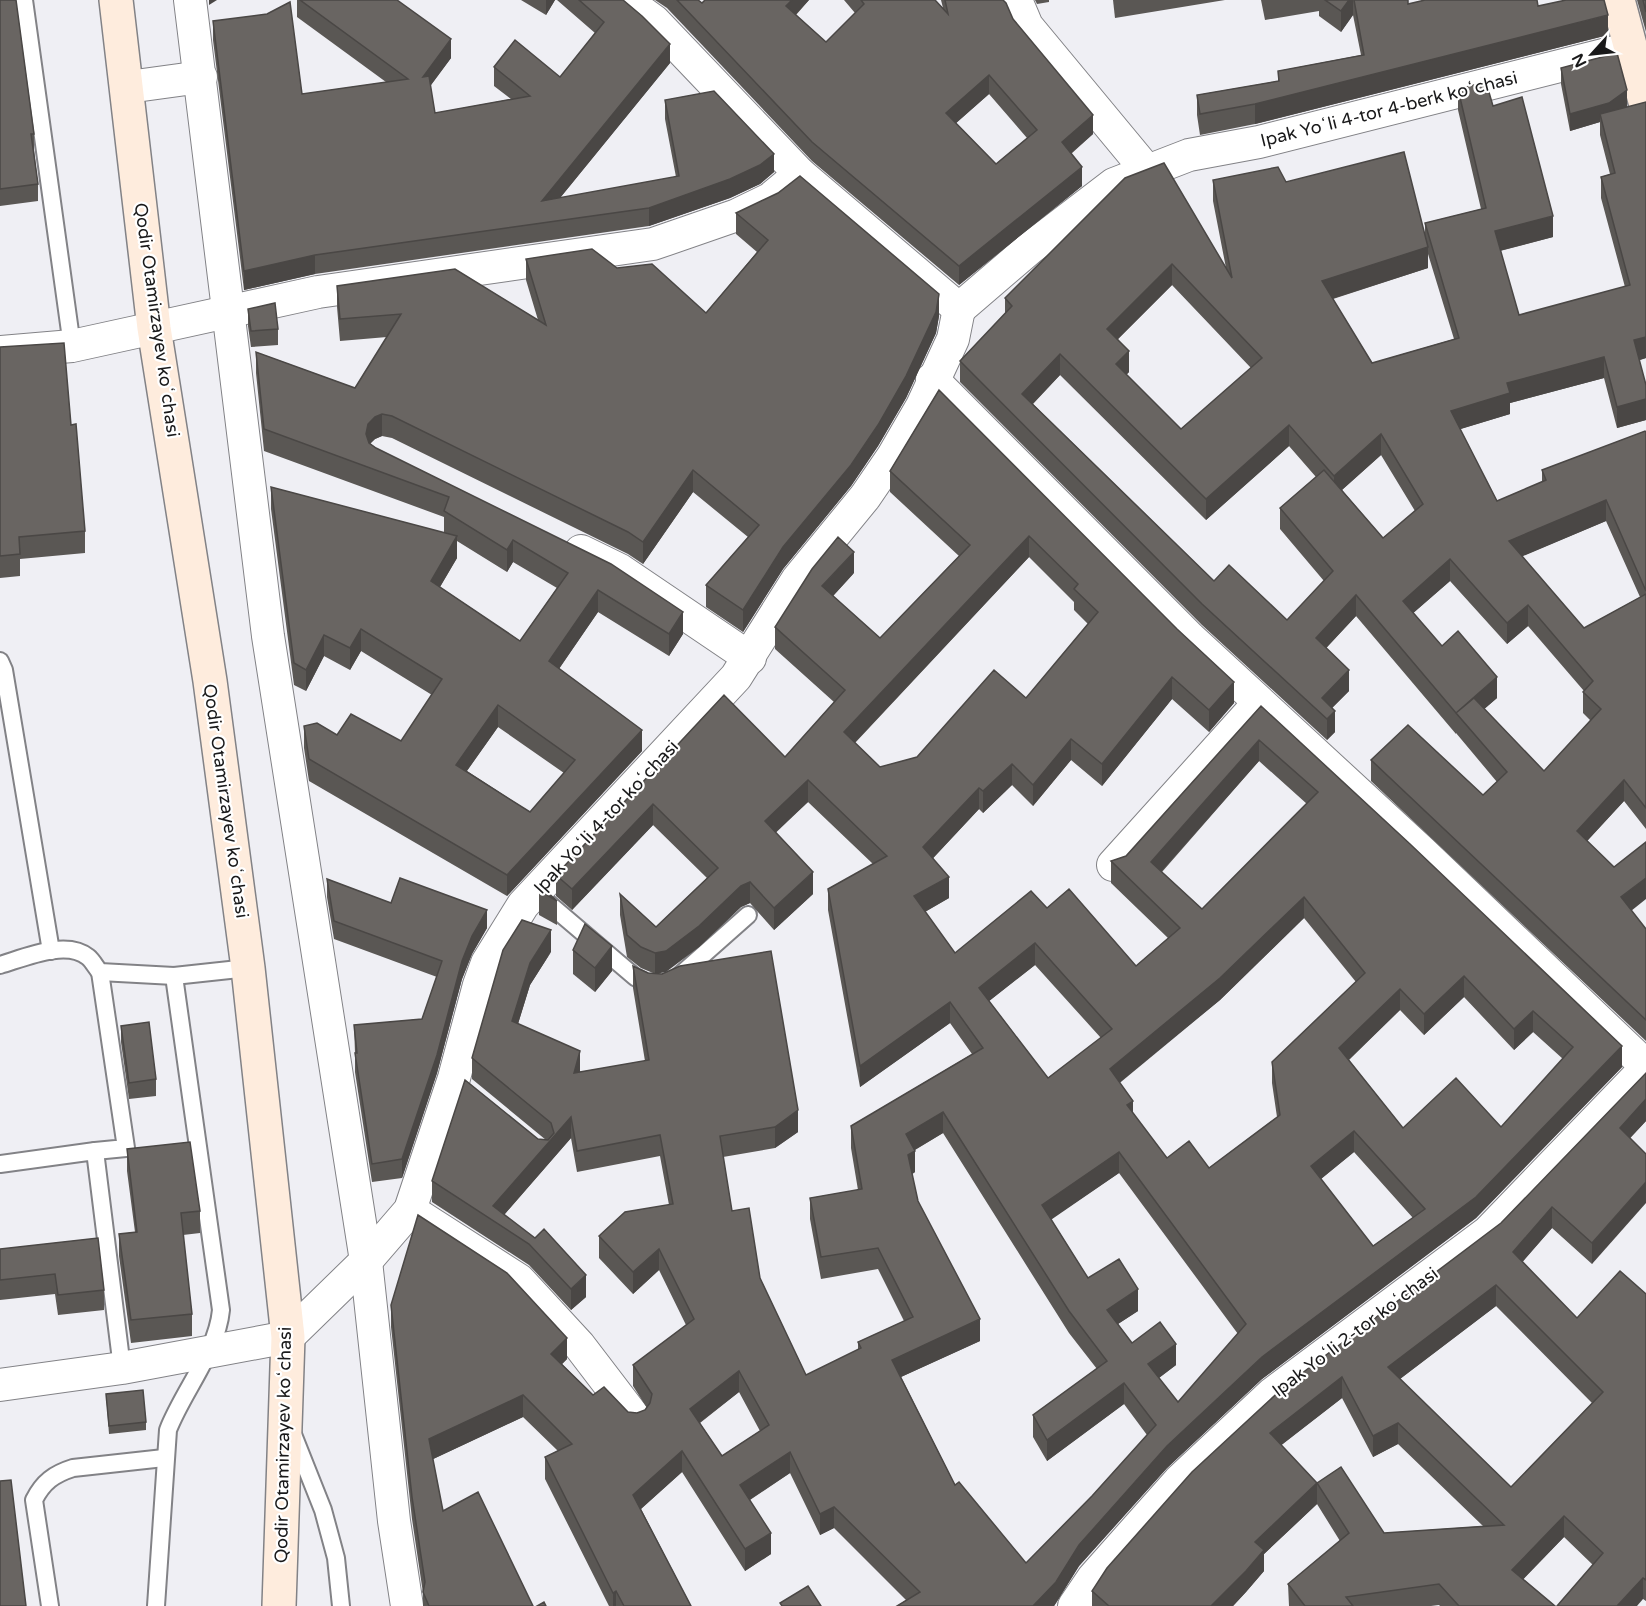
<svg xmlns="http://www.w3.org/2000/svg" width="1646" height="1606" viewBox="0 0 1646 1606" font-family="'Varela Round',sans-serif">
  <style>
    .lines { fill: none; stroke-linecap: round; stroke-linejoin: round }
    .lane-casing { stroke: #828286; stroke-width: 20 }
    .street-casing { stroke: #828286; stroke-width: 34 }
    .secondary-casing { stroke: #828286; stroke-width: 36 }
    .lane { stroke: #fff; stroke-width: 16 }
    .street { stroke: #fff; stroke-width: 32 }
    .secondary { stroke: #feecdd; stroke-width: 33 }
    .wall { fill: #5a5754; fill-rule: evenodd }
    .shaded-wall { fill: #4a4745 }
    .building { fill: #696562; stroke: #4a4745; stroke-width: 1.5; fill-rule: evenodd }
    .labels { text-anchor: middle; stroke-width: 4.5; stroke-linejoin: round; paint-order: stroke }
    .street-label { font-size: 18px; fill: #19191a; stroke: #fff }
  </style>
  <rect width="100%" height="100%" fill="#efeff4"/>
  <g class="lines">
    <defs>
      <g id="lane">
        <path d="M24,0L72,346"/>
        <path d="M0,661L4,670L51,951"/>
        <path d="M541,897L635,977L651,985"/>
        <path d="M0,965C24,958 66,939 88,957C93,961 96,968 100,972L174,976L248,968"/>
        <path d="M678,977L748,915"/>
        <path d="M95,1151L126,1148L100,972"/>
        <path d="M0,1164L95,1151L122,1368"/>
        <path d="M292,1432L323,1510L336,1558L341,1606"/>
        <path d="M50,1606L34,1500C43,1482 54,1474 73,1468L164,1458"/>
        <path d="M156,1606L168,1430C183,1391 217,1352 221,1310L174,976"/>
      </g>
      <g id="street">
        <path d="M190,0L268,636L366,1261L394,1521L407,1606"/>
        <path d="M625,0L654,21L800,174L959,309"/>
        <path d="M1016,0L1027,26L1148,172"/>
        <path d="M128,87L201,77"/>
        <path d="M959,309L1029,249L1114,184L1189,155L1259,142L1631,48"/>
        <path d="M0,352L72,346L318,292L653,244L737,215L770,199L800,174"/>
        <path d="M932,379L1190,638L1422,852L1646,1066"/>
        <path d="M581,551L620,570L750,658"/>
        <path d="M1113,865L1259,703"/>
        <path d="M410,1210L519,1280L579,1345L634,1417"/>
        <path d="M0,1385L122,1368L288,1337L366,1261L410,1210L454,1078L479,985L487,963L523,905L736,677L797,580L865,497L893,456L922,406L953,339L959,309"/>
        <path d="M1074,1606L1093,1578L1179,1481L1273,1393L1488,1232L1646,1068"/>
      </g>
      <g id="secondary">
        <path d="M116,0L154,328L210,681L248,968L288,1337L279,1606"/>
        <path d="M1618,0L1646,105"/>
      </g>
    </defs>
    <use href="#lane" class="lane-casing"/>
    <use href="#street" class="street-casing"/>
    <use href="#secondary" class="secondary-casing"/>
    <use href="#lane" class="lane"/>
    <use href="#street" class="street"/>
    <use href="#secondary" class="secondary"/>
  </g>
  <g class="wall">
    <path d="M0,0L34,134V150L38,184V201L0,206Z"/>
    <path d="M297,0H397L451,58L430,86L435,113L511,99L494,86V67L560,77L595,33L557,0H623L670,63L560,198L676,177L665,119V100L774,172L760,184L730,198L649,226L315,274L244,290L213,40V21L302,94L386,82L297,17Z"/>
    <path d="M521,0H555L546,15Z"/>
    <path d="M655,0H698L702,3L705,0H809L796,15L826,42L855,13L844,0H935L943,8L941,0H1003L1013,19L1093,134L1071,154L1082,186L959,285L812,161L667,8ZM989,94L1027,138L996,164L956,123Z"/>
    <path d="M1035,0H1049V2L1037,4Z"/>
    <path d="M1113,0H1225L1115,18Z"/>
    <path d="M1261,0H1408V4L1538,6L1608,35L1255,124L1200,135L1197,115V95L1278,81V71L1361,55L1353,15L1341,32L1319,16V11L1265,20Z"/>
    <path d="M1637,0H1646V32Z"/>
    <path d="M1561,68L1627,107L1646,358L1639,360L1646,385V420L1617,428L1604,378L1510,403V414L1460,429L1497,501L1542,482V470L1646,432V829L1624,801L1587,841L1631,910L1646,929V1041L1371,781V760L1483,795L1497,782L1456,733V734L1356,616L1326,648L1349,691L1332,708L1335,732L1327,740L1202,625L960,382V361L1005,314V298L1125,178L1226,268L1213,201V180L1286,182L1425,236V223L1481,209L1458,110V89L1493,106L1553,237L1500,251L1519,315L1625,287L1601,198V177L1610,174L1600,135V122L1570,131L1561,84ZM1428,254L1454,339L1372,363L1333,299L1428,268ZM1172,285L1251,368L1181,429L1126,375L1129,372L1118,339ZM1060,375L1206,520L1289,446L1316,477L1280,508V529L1324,581L1287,620L1214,581L1033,404ZM1381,455L1415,511L1383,538L1342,490ZM1606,521L1640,597L1584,628L1522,556ZM1450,581L1507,644L1528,626L1584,691L1583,692V713L1591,721L1544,771L1484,709L1497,698L1442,646L1413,613Z"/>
    <path d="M736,213L939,316L936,333L906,398L878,446L851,486L783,569L743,632L706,607V585L748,537L693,492L643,564L628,554L392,438L382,436L375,439L370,443L376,448L683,634L669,656L598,612L559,669L642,751L507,896L309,781L304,748V726L337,735L401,741L432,695L361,651L350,670L324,656L306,691L294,685L271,509V487L444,533V517L264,451L256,373V352L355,388L387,337L340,341L337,307V286L538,320L526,280V259L617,268L706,313L757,252L736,234ZM457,541L507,572L513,562L557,588L520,641L440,587L457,558ZM498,727L564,773L530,812L467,771Z"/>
    <path d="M248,309L278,329V345L251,347L248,326Z"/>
    <path d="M0,347L71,425L85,531V553L20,559V576L0,578Z"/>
    <path d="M939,390L1234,703L1209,732L1172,699L1102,786L1071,760L1033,806L1012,785L983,813L979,809L933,858L949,898L925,912L955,953L1047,908L1136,966L1168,938L1111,883V861L1126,856L1261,706L1622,1067L1476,1218L1262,1379L1167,1468L1079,1566L1056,1603L1054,1606H897L906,1600L834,1528L820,1535L790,1473L750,1500L771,1554L745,1571L682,1472L641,1509L691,1606H609L545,1479V1457L558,1451L523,1417L433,1459L443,1511L533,1606H423V1593L412,1519L391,1327V1305L567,1359L562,1364L593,1395L628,1412L637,1413L645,1410L647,1408L633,1386V1365L686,1325L659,1270L633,1294L599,1258V1236L669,1205L660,1156L577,1172L571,1138L504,1215L586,1297L571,1310L529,1265L432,1202V1181L538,1139L546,1140L472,1079V1058L551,952L530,985L518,1024L579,1072L645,1061L633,988V966L648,973H653L641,968L627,957L620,915V894L656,927L707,878L653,825L572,910L556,896V875L724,695L785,757L834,702L775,649V627L854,573L833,596L880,638L959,556L890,492V471ZM1029,557L1074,602V610L1088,624L1026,698L917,757L880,767L855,743ZM1259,761L1307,804L1202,909L1162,872ZM808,802L873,864L828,889V910L860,1087L950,1023L972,1054L851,1126V1148L858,1190L810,1198V1219L821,1279L878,1269L904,1321L858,1342V1350L806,1375L760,1278L732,1211L723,1157L775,1148L798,1132L658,974L699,947L741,907L750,903L774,930L813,894L775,832ZM1304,918L1356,982L1272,1062V1083L1277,1117L1209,1168L1167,1158L1133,1114L1119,1082L1220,1000ZM1035,965L1101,1038L1048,1078L989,1001ZM1464,997L1514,1050L1533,1032L1563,1059L1501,1127L1403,1128L1349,1060L1400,1010L1424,1035ZM943,1133L1069,1333L1097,1369L1033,1415V1437L1047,1461L1124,1404L1147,1435L1092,1496L1026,1563L955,1485L901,1377L980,1341L918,1201L912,1174L915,1172V1150ZM1354,1152L1413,1218L1373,1246L1321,1179ZM1119,1173L1238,1334L1178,1402L1159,1378L1176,1365L1132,1343L1118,1324L1138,1311L1088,1278L1051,1219ZM739,1392L760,1431L722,1456L700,1423Z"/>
    <path d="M327,879L391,903L487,928L472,954L462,979L437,1073L402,1178L372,1182L355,1072V1053L354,1025L422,1019L437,977L334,939L327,897Z"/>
    <path d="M539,890L557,901V925L539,915Z"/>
    <path d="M573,950L612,971L595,992L573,974Z"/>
    <path d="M121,1026L156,1079V1096L129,1099L121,1042Z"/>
    <path d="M1646,1073V1121L1630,1138L1592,1264L1552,1228L1522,1262L1577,1318L1646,1294V1601L1593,1565L1564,1537L1523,1579L1555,1606H1440L1439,1605L1431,1606H1289L1288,1584L1340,1541L1317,1504L1264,1554V1571L1246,1592L1233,1606H1092V1591L1501,1223ZM1496,1306L1592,1403L1511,1487L1400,1379ZM1342,1398L1373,1457L1398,1444L1483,1526L1384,1533L1317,1483L1281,1445Z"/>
    <path d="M127,1149L200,1211V1233L183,1235L192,1314V1336L131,1343L119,1256V1234L135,1232L127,1171Z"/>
    <path d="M0,1249L104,1290V1310L58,1315L55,1294L0,1300Z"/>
    <path d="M106,1394L146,1422V1430L109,1434Z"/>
  </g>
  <g class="shaded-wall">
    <path d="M209,0H217L209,5Z"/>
    <path d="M546,0H555L546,15Z"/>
    <path d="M792,0H809L786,25V6Z"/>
    <path d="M1349,0H1353V15L1341,32V11Z"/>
    <path d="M1608,15V35L1255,124V104Z"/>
    <path d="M451,39V58L423,96V77Z"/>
    <path d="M670,44V63L542,220V201Z"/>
    <path d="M989,75V94L946,132V113Z"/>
    <path d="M1627,90V107L1600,114V122L1570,131V114Z"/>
    <path d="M1093,115V134L1062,161V142Z"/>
    <path d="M774,154V172L760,184L730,198L649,226V208Z"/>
    <path d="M1082,167V186L959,285V266Z"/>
    <path d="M1553,216V237L1495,252V231Z"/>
    <path d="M1428,247V268L1322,302V281Z"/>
    <path d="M315,255V274L244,290V271Z"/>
    <path d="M1172,264V285L1107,350V329Z"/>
    <path d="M939,294V316L936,333L906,398L878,446L851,486L783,569L743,632V610Z"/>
    <path d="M1646,337V358L1634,362V340Z"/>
    <path d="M1129,351V372L1116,385V364Z"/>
    <path d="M1060,354V375L1022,415V394Z"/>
    <path d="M1604,357V378L1510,403V414L1451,432V411L1507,383Z"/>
    <path d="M1646,399V420L1617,428V407Z"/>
    <path d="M382,414V436L375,439L368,446L366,434L368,424L375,417Z"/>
    <path d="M1289,425V446L1206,520V499Z"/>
    <path d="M1381,434V455L1334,497V476Z"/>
    <path d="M693,470V492L643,564V542Z"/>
    <path d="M1606,500V521L1509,562V541Z"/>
    <path d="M457,536V558L431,602V581Z"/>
    <path d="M1029,536V557L844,754V732Z"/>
    <path d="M513,540V562L507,572V550Z"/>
    <path d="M854,552V573L822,608V586Z"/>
    <path d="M1450,559V581L1403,622V601Z"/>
    <path d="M598,590V612L549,683V661Z"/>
    <path d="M1356,595V616L1316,659V638Z"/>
    <path d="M1528,605V626L1507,644V623Z"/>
    <path d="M683,612V634L669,656V634Z"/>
    <path d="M361,629V651L350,670V648Z"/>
    <path d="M324,635V656L306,691V670Z"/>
    <path d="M1349,670V691L1324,716L1322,698Z"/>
    <path d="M1172,677V699L1102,786V764Z"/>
    <path d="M1497,677V698L1466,725L1456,713V734V713Z"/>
    <path d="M1234,682V703L1209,732V710Z"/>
    <path d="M498,705V727L456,786V765Z"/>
    <path d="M1335,711V732L1327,740V719Z"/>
    <path d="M642,730V751L507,896V875Z"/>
    <path d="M1071,739V760L1033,806V785Z"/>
    <path d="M1259,740V761L1151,883V862Z"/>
    <path d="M1012,764V785L983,813V791Z"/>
    <path d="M808,780V802L765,843V821Z"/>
    <path d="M1624,780V801L1577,852V831Z"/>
    <path d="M979,788V809L923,869V847Z"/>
    <path d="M653,804V825L572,910V889Z"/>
    <path d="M813,872V894L774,930V908Z"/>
    <path d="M949,877V898L914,918V896Z"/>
    <path d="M1646,878V899L1621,919V897Z"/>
    <path d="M750,882V903L741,907L699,947L666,972L655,974V953L741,886Z"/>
    <path d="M1304,897V918L1220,1000L1110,1091V1069Z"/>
    <path d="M487,910V928L472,954L462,979L437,1073L402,1178V1159L462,961L472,936Z"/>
    <path d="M551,930V952L530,985L512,1043V1021L530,963Z"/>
    <path d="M1035,943V965L979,1009V988Z"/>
    <path d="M612,946V971L595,992V968Z"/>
    <path d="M1464,976V997L1424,1035V1014Z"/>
    <path d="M1400,989V1010L1339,1069V1048Z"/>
    <path d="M950,1002V1023L860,1087V1066Z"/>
    <path d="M1533,1011V1032L1514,1050V1029Z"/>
    <path d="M1622,1046V1067L1476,1218L1262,1379L1167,1468L1079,1566L1056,1603L1054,1606H1033L1079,1545L1167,1446L1262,1357Z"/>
    <path d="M580,1051V1072L574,1073Z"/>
    <path d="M1646,1099V1121L1620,1149V1128Z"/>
    <path d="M1133,1101V1122L1127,1105Z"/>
    <path d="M798,1110V1132L775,1148V1127Z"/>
    <path d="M943,1112V1133L906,1155V1134Z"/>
    <path d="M571,1117V1138L497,1223L493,1206Z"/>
    <path d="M1354,1131V1152L1311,1187V1166Z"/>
    <path d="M915,1151V1172L908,1177V1155Z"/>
    <path d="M1119,1152V1173L1042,1226V1205Z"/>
    <path d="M1646,1182V1203L1592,1264V1243Z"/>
    <path d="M1552,1207V1228L1513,1273V1252Z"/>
    <path d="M659,1249V1270L633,1294V1272Z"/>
    <path d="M586,1275V1297L571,1310V1289Z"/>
    <path d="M1496,1285V1306L1388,1388V1367Z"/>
    <path d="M1138,1289V1311L1107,1331V1310Z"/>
    <path d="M980,1319V1341L892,1381V1360Z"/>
    <path d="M567,1338V1359L551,1375V1354Z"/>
    <path d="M1176,1344V1365L1148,1386V1364Z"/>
    <path d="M739,1371V1392L690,1430V1409Z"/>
    <path d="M1342,1377V1398L1270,1454V1433Z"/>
    <path d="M1124,1383V1404L1047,1461V1440Z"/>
    <path d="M523,1395V1417L429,1461V1439Z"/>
    <path d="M1398,1423V1444L1373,1457V1436Z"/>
    <path d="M682,1451V1472L633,1516V1495Z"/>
    <path d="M790,1452V1473L740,1506V1485Z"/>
    <path d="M1317,1483V1504L1264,1554V1571L1246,1592L1233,1606H1211L1255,1542Z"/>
    <path d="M834,1507V1528L820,1535V1514Z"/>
    <path d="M1564,1516V1537L1512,1591V1570Z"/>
    <path d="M771,1533V1554L745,1571V1549Z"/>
    <path d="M1643,1578V1599L1637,1606H1617Z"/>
    <path d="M616,1591V1606H613V1593Z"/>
  </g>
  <g class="building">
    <path d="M0,0H16L34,134H31L38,184L0,189Z"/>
    <path d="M300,0H397L451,39L423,77L429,76L435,113L530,96L494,67L515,40L560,77L604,22L579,0H623L642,16L670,44L542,201L679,176L665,100L714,91L774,154L760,165L730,179L649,208L315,255L244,271L213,21L267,14L290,2L302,94L408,79Z"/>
    <path d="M677,0H698L702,3L705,0H792L786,6L826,42L864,4L861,0H935L948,14L945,0H1003L1006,3L1013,19L1093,115L1062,142L1082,167L959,266L812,142ZM989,75L1037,130L996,164L946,113Z"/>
    <path d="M1325,0H1349L1341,11Z"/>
    <path d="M1354,0H1408V4L1425,0H1537L1538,6L1566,0H1604L1608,15L1255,104L1200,114L1197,95L1279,81L1278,71L1364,55Z"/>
    <path d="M1643,0H1646V12Z"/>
    <path d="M1617,53L1627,90L1609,103L1570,114L1561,68Z"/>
    <path d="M1486,82L1493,106L1522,97L1553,216L1495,231L1519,315L1630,285L1601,177L1615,173L1600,114L1646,102V337L1634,340L1646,385V399L1617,407L1604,357L1507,383L1510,393L1451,411L1497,501L1546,480L1542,470L1645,431L1646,432V591L1606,500L1509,541L1584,628L1646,594V808L1624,780L1577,831L1614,867L1646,842V878L1621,897L1646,929V1020L1371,760L1408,725L1483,795L1507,772L1456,713L1474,698L1544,771L1601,709L1583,692L1593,681L1528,605L1507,623L1450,559L1403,601L1442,646L1458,631L1497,677L1456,713L1356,595L1316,638L1349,670L1322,698L1335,711L1327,719L1202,604L960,361L1012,306L1005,298L1125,178L1164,163L1232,278L1213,180L1278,167L1286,182L1404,152L1428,247L1322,281L1372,363L1459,338L1425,223L1486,208L1458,89ZM1172,264L1262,358L1181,429L1116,364L1129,351L1107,329ZM1060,354L1206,499L1289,425L1334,476L1381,434L1423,504L1383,538L1324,470L1280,508L1333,571L1287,620L1229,565L1214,581L1022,394Z"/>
    <path d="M800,176L939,294L936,312L906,376L878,425L851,465L783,547L743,610L706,585L759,525L693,470L643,542L628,532L392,416L382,414L375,417L368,424L366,434L369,443L376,448L611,564L683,612L669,634L598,590L549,661L642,730L507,875L309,759L304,726L317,723L337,735L351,714L401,741L442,679L361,629L350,648L324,635L306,670L294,663L271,487L457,536L431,581L520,641L568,573L513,540L507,550L444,511L449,497L264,429L256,352L355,388L401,314L340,319L337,286L455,269L546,325L526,259L592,249L617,268L652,264L706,313L768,240L736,213L778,193ZM498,705L575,760L530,812L456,765Z"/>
    <path d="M275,303L278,329L251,331L248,309Z"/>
    <path d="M64,343L71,425L76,424L85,531L19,537L20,554L0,556V347Z"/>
    <path d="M939,390L1177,629L1234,682L1209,710L1172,677L1102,764L1071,739L1033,785L1012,764L983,791L979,788L923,847L949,877L914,896L955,953L1031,891L1047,908L1069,889L1136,966L1180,928L1111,861L1126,856L1261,706L1410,844L1622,1046L1476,1197L1262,1357L1167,1446L1079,1545L1056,1582L1033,1606H897L920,1592L834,1507L820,1514L790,1452L740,1485L771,1533L745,1549L682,1451L633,1495L691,1606H624L616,1591L613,1593L545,1457L572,1444L523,1395L429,1439L443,1511L478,1492L533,1606H429L423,1592L425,1582L412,1497L391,1305L418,1215L507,1273L567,1338L551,1354L593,1395L604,1387L628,1412L637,1413L645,1410L650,1403L652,1394L633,1365L694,1319L659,1249L633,1272L599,1236L625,1212L673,1204L660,1135L577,1151L571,1117L493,1206L535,1238L544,1229L586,1275L571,1289L529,1244L432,1181L465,1080L538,1139L548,1140L554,1133L551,1123L472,1058L503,950L522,920L551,930L530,963L512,1021L580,1051L574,1073L649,1060L633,966L648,973L662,974L680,966L771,951L798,1110L775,1127L720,1136L732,1211L749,1208L760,1278L806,1375L861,1348L858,1342L913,1317L878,1248L821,1257L810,1198L862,1189L851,1126L983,1048L950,1002L860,1066L828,889L887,856L808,780L765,821L813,872L774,908L750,882L741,886L699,926L666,951L655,953L641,947L627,935L620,894L656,927L718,868L653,804L572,889L556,875L724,695L785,757L845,690L775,627L812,569L838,537L854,552L822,586L880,638L970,545L890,471ZM1029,536L1078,584L1074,589L1098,612L1026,698L994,670L917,757L880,767L844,732ZM1259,740L1318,792L1202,909L1151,862ZM1304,897L1365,973L1272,1062L1280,1115L1209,1168L1189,1141L1167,1158L1127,1105L1133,1101L1110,1069L1220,978ZM1035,943L1112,1029L1048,1078L979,988ZM1464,976L1514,1029L1533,1011L1573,1047L1501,1127L1456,1078L1403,1128L1339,1048L1400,989L1424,1014ZM943,1112L1069,1311L1107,1361L1033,1415L1047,1440L1124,1383L1156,1425L1092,1496L1026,1563L959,1482L955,1485L892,1360L980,1319L918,1201L908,1155L915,1151L906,1134ZM1354,1131L1425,1209L1373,1246L1311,1166ZM1119,1152L1246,1324L1178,1402L1148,1364L1176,1344L1160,1322L1132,1343L1107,1310L1138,1289L1119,1259L1088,1278L1042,1205ZM739,1371L769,1425L722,1456L690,1409Z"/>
    <path d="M400,878L487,910L472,936L462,961L437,1055L402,1159L372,1164L355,1053H357L354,1025L422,1019L442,961L334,921L327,879L391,903Z"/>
    <path d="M542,887L557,901L539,890Z"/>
    <path d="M585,924L612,946L595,968L573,950Z"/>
    <path d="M149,1022L156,1079L129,1083L121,1026Z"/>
    <path d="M1646,1073V1099L1620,1128L1646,1154V1182L1592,1243L1552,1207L1513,1252L1577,1318L1620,1271L1646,1294V1580L1643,1578L1617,1606H1557L1603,1553L1564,1516L1512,1570L1555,1606H1459L1439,1584L1346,1597L1353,1606H1305L1288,1584L1349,1533L1317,1483L1255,1542L1264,1550L1246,1571L1211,1606H1109L1092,1591L1107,1568L1192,1472L1285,1386L1501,1223ZM1496,1285L1603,1392L1511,1487L1388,1367ZM1342,1377L1373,1436L1398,1423L1504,1525L1384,1533L1341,1467L1317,1483L1270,1433Z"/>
    <path d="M190,1142L200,1211L181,1213L192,1314L131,1320L119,1234L137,1232L127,1149Z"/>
    <path d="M98,1238L104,1290L58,1295L55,1274L0,1280V1249Z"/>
    <path d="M143,1390L146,1422L109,1426L106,1394Z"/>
    <path d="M11,1480L26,1606H0V1481Z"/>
    <path d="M808,1586L821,1606H782L780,1603Z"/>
    <path d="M544,1602L546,1606H537Z"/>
  </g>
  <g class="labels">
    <g class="street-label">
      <text transform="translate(1389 109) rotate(-14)" y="6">Ipak Yoʻli 4-tor 4-berk koʻchasi</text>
      <text transform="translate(157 320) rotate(82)" y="6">Qodir Otamirzayev koʻchasi</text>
      <text transform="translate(226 801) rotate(82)" y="6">Qodir Otamirzayev koʻchasi</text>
      <text transform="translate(606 817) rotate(-47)" y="6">Ipak Yoʻli 4-tor koʻchasi</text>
      <text transform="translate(1355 1332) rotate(-37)" y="6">Ipak Yoʻli 2-tor koʻchasi</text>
      <text transform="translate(283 1445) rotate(-89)" y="6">Qodir Otamirzayev koʻchasi</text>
    </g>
  </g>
  <g transform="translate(1592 54) rotate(243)" stroke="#ffffff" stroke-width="4.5" paint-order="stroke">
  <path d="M0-4.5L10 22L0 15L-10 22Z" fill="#19191a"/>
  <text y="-9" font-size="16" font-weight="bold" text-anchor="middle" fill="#19191a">N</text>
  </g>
</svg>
